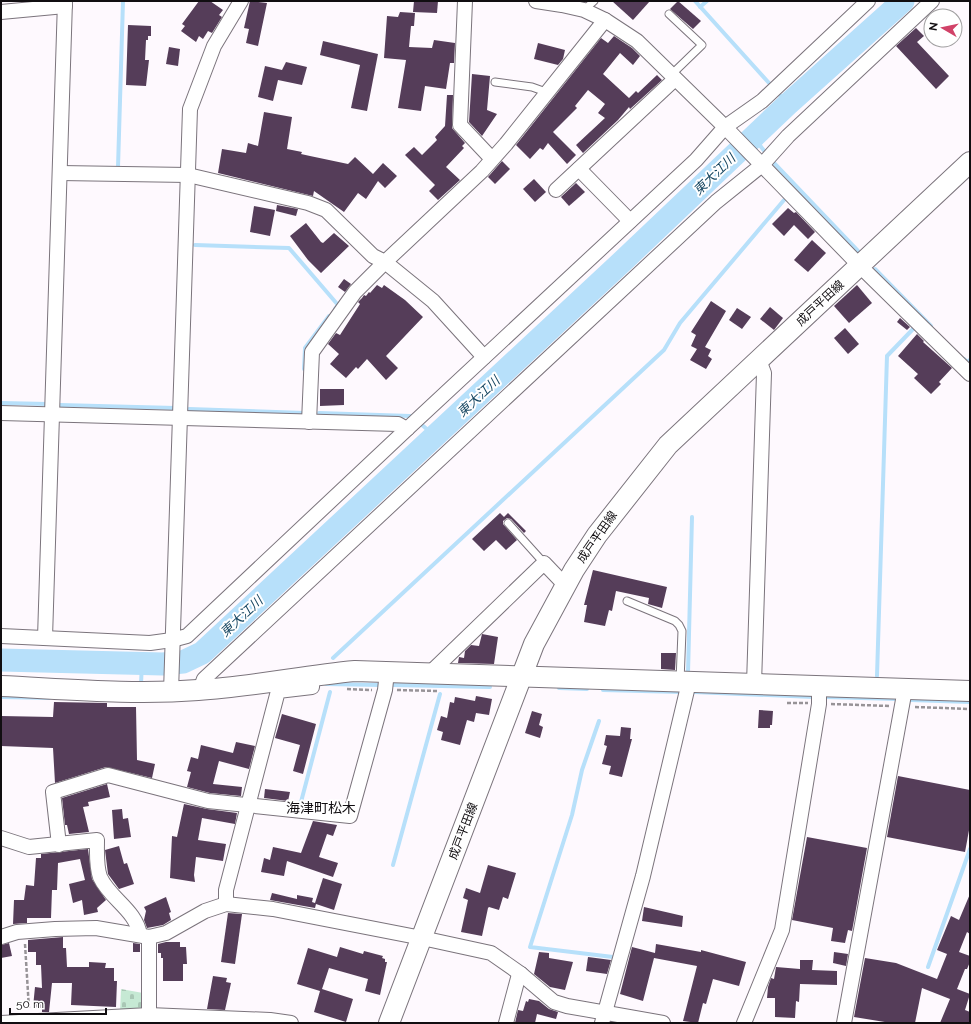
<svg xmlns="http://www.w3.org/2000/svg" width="971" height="1024" viewBox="0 0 971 1024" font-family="Raleway,'Noto Sans JP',sans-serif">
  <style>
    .cemetery { fill: url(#cemetery-stones) }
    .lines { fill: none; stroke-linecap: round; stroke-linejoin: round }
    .stream { stroke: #b7e0fa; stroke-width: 4 }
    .river { stroke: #b7e0fa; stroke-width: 23 }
    .building { fill: #553d59 }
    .lane-casing { stroke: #7b747c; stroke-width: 9 }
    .street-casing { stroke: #7b747c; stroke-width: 16 }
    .secondary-casing { stroke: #7b747c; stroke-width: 22 }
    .path { stroke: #979397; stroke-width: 2.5; stroke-dasharray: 4 2; stroke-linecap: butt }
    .lane { stroke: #fff; stroke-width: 7 }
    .street { stroke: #fff; stroke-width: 14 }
    .secondary { stroke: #fff; stroke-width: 20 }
    .labels { text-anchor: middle; stroke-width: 4; stroke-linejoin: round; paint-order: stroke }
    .street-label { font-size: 12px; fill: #110e11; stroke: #fff }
    .water-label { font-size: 13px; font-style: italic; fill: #144560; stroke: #fff }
    .quarter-label { font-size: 14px; fill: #110e11; stroke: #fff }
  </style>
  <defs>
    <pattern id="cemetery-stones" width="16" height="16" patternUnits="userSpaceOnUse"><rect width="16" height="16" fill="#c6e9d4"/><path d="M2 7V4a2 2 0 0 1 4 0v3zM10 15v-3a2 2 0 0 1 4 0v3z" fill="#a9c7b5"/></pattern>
  </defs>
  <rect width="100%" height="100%" fill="#fef9fe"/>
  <path class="cemetery" d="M121,989L143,993V1008L141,1011L120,1012Z"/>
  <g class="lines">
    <g class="stream">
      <path d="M695,1L769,83"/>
      <path d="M700,7L707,1"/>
      <path d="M777,92L788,104"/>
      <path d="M753,137L766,153"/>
      <path d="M774,163L858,251"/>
      <path d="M118,167L123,1"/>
      <path d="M195,245L289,248L338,305L335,309"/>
      <path d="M875,269L931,326"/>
      <path d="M964,359L967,362L970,360"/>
      <path d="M304,369L305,348L329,316"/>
      <path d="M1,403L48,404"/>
      <path d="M60,405L175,408V405"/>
      <path d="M189,409L305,413"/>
      <path d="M319,413L410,416L413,418"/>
      <path d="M422,425L435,436"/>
      <path d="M333,658L664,350L680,323L784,200"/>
      <path d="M688,673L692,517"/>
      <path d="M877,676L887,356L914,328"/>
      <path d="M141,684L142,663"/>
      <path d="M326,684L380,685"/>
      <path d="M393,685L490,687"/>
      <path d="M559,688L587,689"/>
      <path d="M603,690L681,692"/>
      <path d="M694,692L814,697L813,699"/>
      <path d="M1,697L49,698"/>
      <path d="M825,697L897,699"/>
      <path d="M911,700L970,702"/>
      <path d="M599,721L582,770L572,815L530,947L613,957"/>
      <path d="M301,802L330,692"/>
      <path d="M393,865L440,694"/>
      <path d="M928,967L970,849"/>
    </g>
    <path class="river" d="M1,660L163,664L183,662L202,653L626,258L788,104L903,1"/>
  </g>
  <g class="building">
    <path d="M199,1H210L223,10L219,15L222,17L212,33L208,31L203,39L199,36L196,42L181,31L185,26L182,24Z"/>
    <path d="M250,1L267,3L258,46L246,43L249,29L244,28Z"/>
    <path d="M414,1H438L437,13L413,12Z"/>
    <path d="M612,1H650L633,20Z"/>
    <path d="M678,1L701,21L693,29L670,9Z"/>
    <path d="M400,12L415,13L414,26H411L409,47L432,48L434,40L455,43L454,63H450L446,89L425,86L421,111L398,108L406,60L384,58L387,16L398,17Z"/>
    <path d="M128,25L151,26V36H148V40H146L145,60H149L146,86L126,85Z"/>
    <path d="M916,28L924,36L917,42L949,76L936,89L896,46Z"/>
    <path d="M614,36L632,48L640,56L633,65L620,53L603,74L629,98L636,91L638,93L657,75L662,80L630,109L629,107L618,120L583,153L576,145L605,118L598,113L605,104L588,90L575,106L577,108L553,132L576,155L567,164L548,143L543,150L540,148L530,159L516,145L601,38L608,43Z"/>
    <path d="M323,41L378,54L367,111L351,108L360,65L320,55Z"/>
    <path d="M538,43L565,50L563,59L558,65L534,59Z"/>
    <path d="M169,47L180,49L178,66L166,64Z"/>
    <path d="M286,62L307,67L302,85L278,80L273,101L258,97L265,66L282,70Z"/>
    <path d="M472,74L490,76L487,110L497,114L482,136L469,122Z"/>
    <path d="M447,95H453L452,128L465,143L462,146L464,148L446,167L460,180L438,200L429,191L435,185L405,155L414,147L422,155L437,140L435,137L445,126Z"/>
    <path d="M264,112L292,117L287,149L302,152L301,154L310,156L348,164L355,157L373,174L383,163L397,176L385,188L378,181L366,199L358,193L344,212L314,191L313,196L218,173L222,149L246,153L248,143L258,146Z"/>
    <path d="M502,161L510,169L495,184L488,177Z"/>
    <path d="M534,179L546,192L535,202L523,189Z"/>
    <path d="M576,183L585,192L569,206L561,197Z"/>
    <path d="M277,205L298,209L296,216L276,211Z"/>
    <path d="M254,206L275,210L270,236L250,232Z"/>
    <path d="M788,208L794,213L796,212L815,232L808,239L794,225L784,236L772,224Z"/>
    <path d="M306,223L321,242L323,243L334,233L349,246L321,273L308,260L290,236Z"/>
    <path d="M812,240L826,253L808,272L794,260Z"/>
    <path d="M344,279L351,284L345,292L338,287Z"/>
    <path d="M377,285L382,288L384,285L405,300L423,317L386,356L398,368L386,380L367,359L358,369L356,367L346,378L330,364L339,354L328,344L336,333L340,335L360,304L358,302L362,298L364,295L366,296L369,292L370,293Z"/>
    <path d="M857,285L872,303L849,323L834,306Z"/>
    <path d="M711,301L726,311L705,347L711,350L708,356L712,359L706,369L690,360L697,349L691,346L696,335L691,332Z"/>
    <path d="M770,307L783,318L774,330L760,319Z"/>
    <path d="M737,308L751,317L742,329L729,320Z"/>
    <path d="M900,318L910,327L907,330L897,322Z"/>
    <path d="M845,328L859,344L848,354L834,338Z"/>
    <path d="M917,334L924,341L923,342L952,368L939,382L941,384L931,394L914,378L918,374L898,356Z"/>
    <path d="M320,389H344V405L320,406Z"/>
    <path d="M500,513L504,517L508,513L526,531L524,533L511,519L507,518L503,521V524L517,540L506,550L496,540L484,551L472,539Z"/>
    <path d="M593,570L667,587L662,608L648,604L649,598L616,591L612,611L609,610L605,626L584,622L587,605H584Z"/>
    <path d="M482,634L498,637L494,664L458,663L459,657L464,658L465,651L471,645L479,646Z"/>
    <path d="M661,653H676L675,670L661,669Z"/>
    <path d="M476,696L492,699L489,715L476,713L474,722L467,720L460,745L441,740L443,732L437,730L441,716L447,718L450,702L454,703L455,697L475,701Z"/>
    <path d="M54,702L107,703V707H136L137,760L155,764L152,778L106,767L55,783L53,748L1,746V716L53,717Z"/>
    <path d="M759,710L773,711L772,725H770V728H758Z"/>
    <path d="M532,711L542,714L539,725L543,727L540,738L525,733Z"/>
    <path d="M282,714L316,724L303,774L293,771L300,745L275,738Z"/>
    <path d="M621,727L631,728L630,739H632L622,777L609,774L611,766L602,764L607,746L604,745L606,735L620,736Z"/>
    <path d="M236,742L255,746L249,769L219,761L213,784L242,787L241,796L210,793L187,787L191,772L187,771L191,757L198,759L201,745L233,753Z"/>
    <path d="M898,776L970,790V825L965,852L887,837Z"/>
    <path d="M107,784L110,797L88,802L89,806L83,807L89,832L69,834L67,825H65L62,798Z"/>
    <path d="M265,789L290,792L288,801L264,798Z"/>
    <path d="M184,804L207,809L237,813L235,824L202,818L198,840L226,844L223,861L196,857L194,875L195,882L170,878L172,836L177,837Z"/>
    <path d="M122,809L123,819L128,818L131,837L114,839L112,810Z"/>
    <path d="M313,821L337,825L333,836L327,834L319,857L338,863L333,877L287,861L284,876L261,872L264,858L270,860L273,847L301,853Z"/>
    <path d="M807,837L867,848L852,931L848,930L845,943L831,941L833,928L792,920Z"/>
    <path d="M119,846L124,864L127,863L134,884L119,889L108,874L105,850Z"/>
    <path d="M88,849L92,879L106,900L97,908L98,912L84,915L82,900L73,903L69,884L85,880L80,859L58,863L57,890H52L51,918H27V923L13,924L14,900H24L26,885L34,886L36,858H41V854Z"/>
    <path d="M488,865L516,873L508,899L503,897L499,910L489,907L488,908L482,936L461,932L468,900L463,898L466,888L480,893Z"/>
    <path d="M323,878L342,884L334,910L316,904L315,908L270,900L272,893L297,899V895L313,898L312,902L315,903Z"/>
    <path d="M970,894V934L967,932L959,952L970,956V962L967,969H965L957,989L970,994L965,1010L970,1012V1023H940L950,999L922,988L915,1023H891L854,1017L865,958L896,963L937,979L947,954L937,950L951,916L959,920Z"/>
    <path d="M166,897L171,912L169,913L171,920L163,925L147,928L144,920L146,911L144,907Z"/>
    <path d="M644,907L683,916L682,927L642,921Z"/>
    <path d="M228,913L242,914L235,964L221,962Z"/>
    <path d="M63,937V948H66L67,967H89V962L106,963L105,968H114V981H117L116,1007L71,1005L72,983H52L49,1012H42V1008L33,1007L35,987L42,988L41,965H36V952H28V940Z"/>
    <path d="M166,942H180V947H186L187,964H183V981H163V958H161V953H158V944Z"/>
    <path d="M9,943L12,956L1,958V945Z"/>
    <path d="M133,943L140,944V952H133Z"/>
    <path d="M656,944L701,952V950L746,962L739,986L713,979L706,1004L703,1003L698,1023L683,1021L697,966L654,958L643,1001L620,994L632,947L655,953Z"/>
    <path d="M340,947L363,954L364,951L383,956L382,958L385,959V962H387L380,995L365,991L368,979L329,968L322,989L353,999L346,1022L314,1012L320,991L297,984L308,948L337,957Z"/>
    <path d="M539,952L549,953V958L573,962L565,990L550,987L534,974Z"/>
    <path d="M834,952L848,954L846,966L833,963Z"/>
    <path d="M588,957L611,960L607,974L586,971Z"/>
    <path d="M800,960H813L812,970L837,971V985L800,984L799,1002L796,1001L795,1018L775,1017V998H767L768,987L771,978L774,979L776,967L800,969Z"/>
    <path d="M213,976L227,978L226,982L231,983L225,1010L207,1009Z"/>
    <path d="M529,999L539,1001L549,1009L558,1012L556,1019L537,1014L535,1023H515L518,1010L523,1011L526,1001L528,1002Z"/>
  </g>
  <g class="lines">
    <defs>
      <g id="lane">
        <path d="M584,10L594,1"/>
        <path d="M669,14L702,45L671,75"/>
        <path d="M495,82L532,87L546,92"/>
        <path d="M508,523L544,563"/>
        <path d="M627,601L675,621L679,625L682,631L680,681"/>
      </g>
      <g id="street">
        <path d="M465,1L460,125L492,159"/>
        <path d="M536,1L562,5L584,10L605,20L637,41L725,127L860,266L970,374"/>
        <path d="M1,12L65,6"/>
        <path d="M579,169L630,221"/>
        <path d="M60,173L188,175L308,203L326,210L373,256L385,262L482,171L506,144L605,20"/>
        <path d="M556,190L675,79"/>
        <path d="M1,413L398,424L407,429L187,636L172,640L150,643L1,636"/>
        <path d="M309,422L312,352L355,292L385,262L433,301L484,357"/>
        <path d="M407,429L696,160L725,127L762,101L868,1"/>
        <path d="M45,638L65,1"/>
        <path d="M430,673L544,563L566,586"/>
        <path d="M754,684L764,373L759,360"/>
        <path d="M200,690L204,679L716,202L762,165L788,136L932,1"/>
        <path d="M171,692L190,109L214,46L241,1"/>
        <path d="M1,838L29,847L97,840C97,851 96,866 100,877C110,899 136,910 140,935"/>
        <path d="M59,845L53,792L108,775L208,801L350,816L385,690L387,672"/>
        <path d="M226,904V890L278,691L312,687L313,675"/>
        <path d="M1,937L17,932L55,929L96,928L149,937L166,933L205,911L226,904L273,909L422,938L491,953L521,974L554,1002L567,1006L663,1023"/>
        <path d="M1,1023L149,1015L270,1020L291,1023"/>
        <path d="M149,1023V937"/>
        <path d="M506,1023L518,978L521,974"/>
        <path d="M602,1023L643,876L689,682"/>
        <path d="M744,1023L782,930L819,704V686"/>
        <path d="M844,1023L905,689"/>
      </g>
      <g id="secondary">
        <path d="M1,686C66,689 133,695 198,690C251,687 302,676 355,671L970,691"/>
        <path d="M389,1023L534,644L574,570L597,535L668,445L970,162"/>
      </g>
    </defs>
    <use href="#lane" class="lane-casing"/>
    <use href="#street" class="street-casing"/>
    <use href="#secondary" class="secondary-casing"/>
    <g class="path">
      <path d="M347,689L372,690"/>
      <path d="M397,690L438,691"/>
      <path d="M787,703H808"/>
      <path d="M831,704L890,706"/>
      <path d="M915,707L970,709"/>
      <path d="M25,944L29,1009"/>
    </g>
    <use href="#lane" class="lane"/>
    <use href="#street" class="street"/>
    <use href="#secondary" class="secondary"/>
  </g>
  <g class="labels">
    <g class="street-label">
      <text transform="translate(820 303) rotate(-43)" y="4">成戸平田線</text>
      <text transform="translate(597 537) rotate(-55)" y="4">成戸平田線</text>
      <text transform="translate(463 831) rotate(-69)" y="4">成戸平田線</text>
    </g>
    <g class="water-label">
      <text transform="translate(714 174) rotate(-44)" y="5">東大江川</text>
      <text transform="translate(478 396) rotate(-43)" y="5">東大江川</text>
      <text transform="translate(241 616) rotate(-43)" y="5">東大江川</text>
    </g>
    <g class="quarter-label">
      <text x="321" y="813">海津町松木</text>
    </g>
  </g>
  <rect width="971" height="1024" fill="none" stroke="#110e11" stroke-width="4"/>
  <g transform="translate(943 28) rotate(279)"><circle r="19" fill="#ffffff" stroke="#a09fa0"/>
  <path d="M0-3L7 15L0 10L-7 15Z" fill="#d14268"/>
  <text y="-6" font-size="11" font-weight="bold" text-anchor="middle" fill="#110e11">N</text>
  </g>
  <path d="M10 1008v6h96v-6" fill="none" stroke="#110e11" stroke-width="2"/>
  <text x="16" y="1008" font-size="12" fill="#110e11" stroke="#ffffff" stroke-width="3" paint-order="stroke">50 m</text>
</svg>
